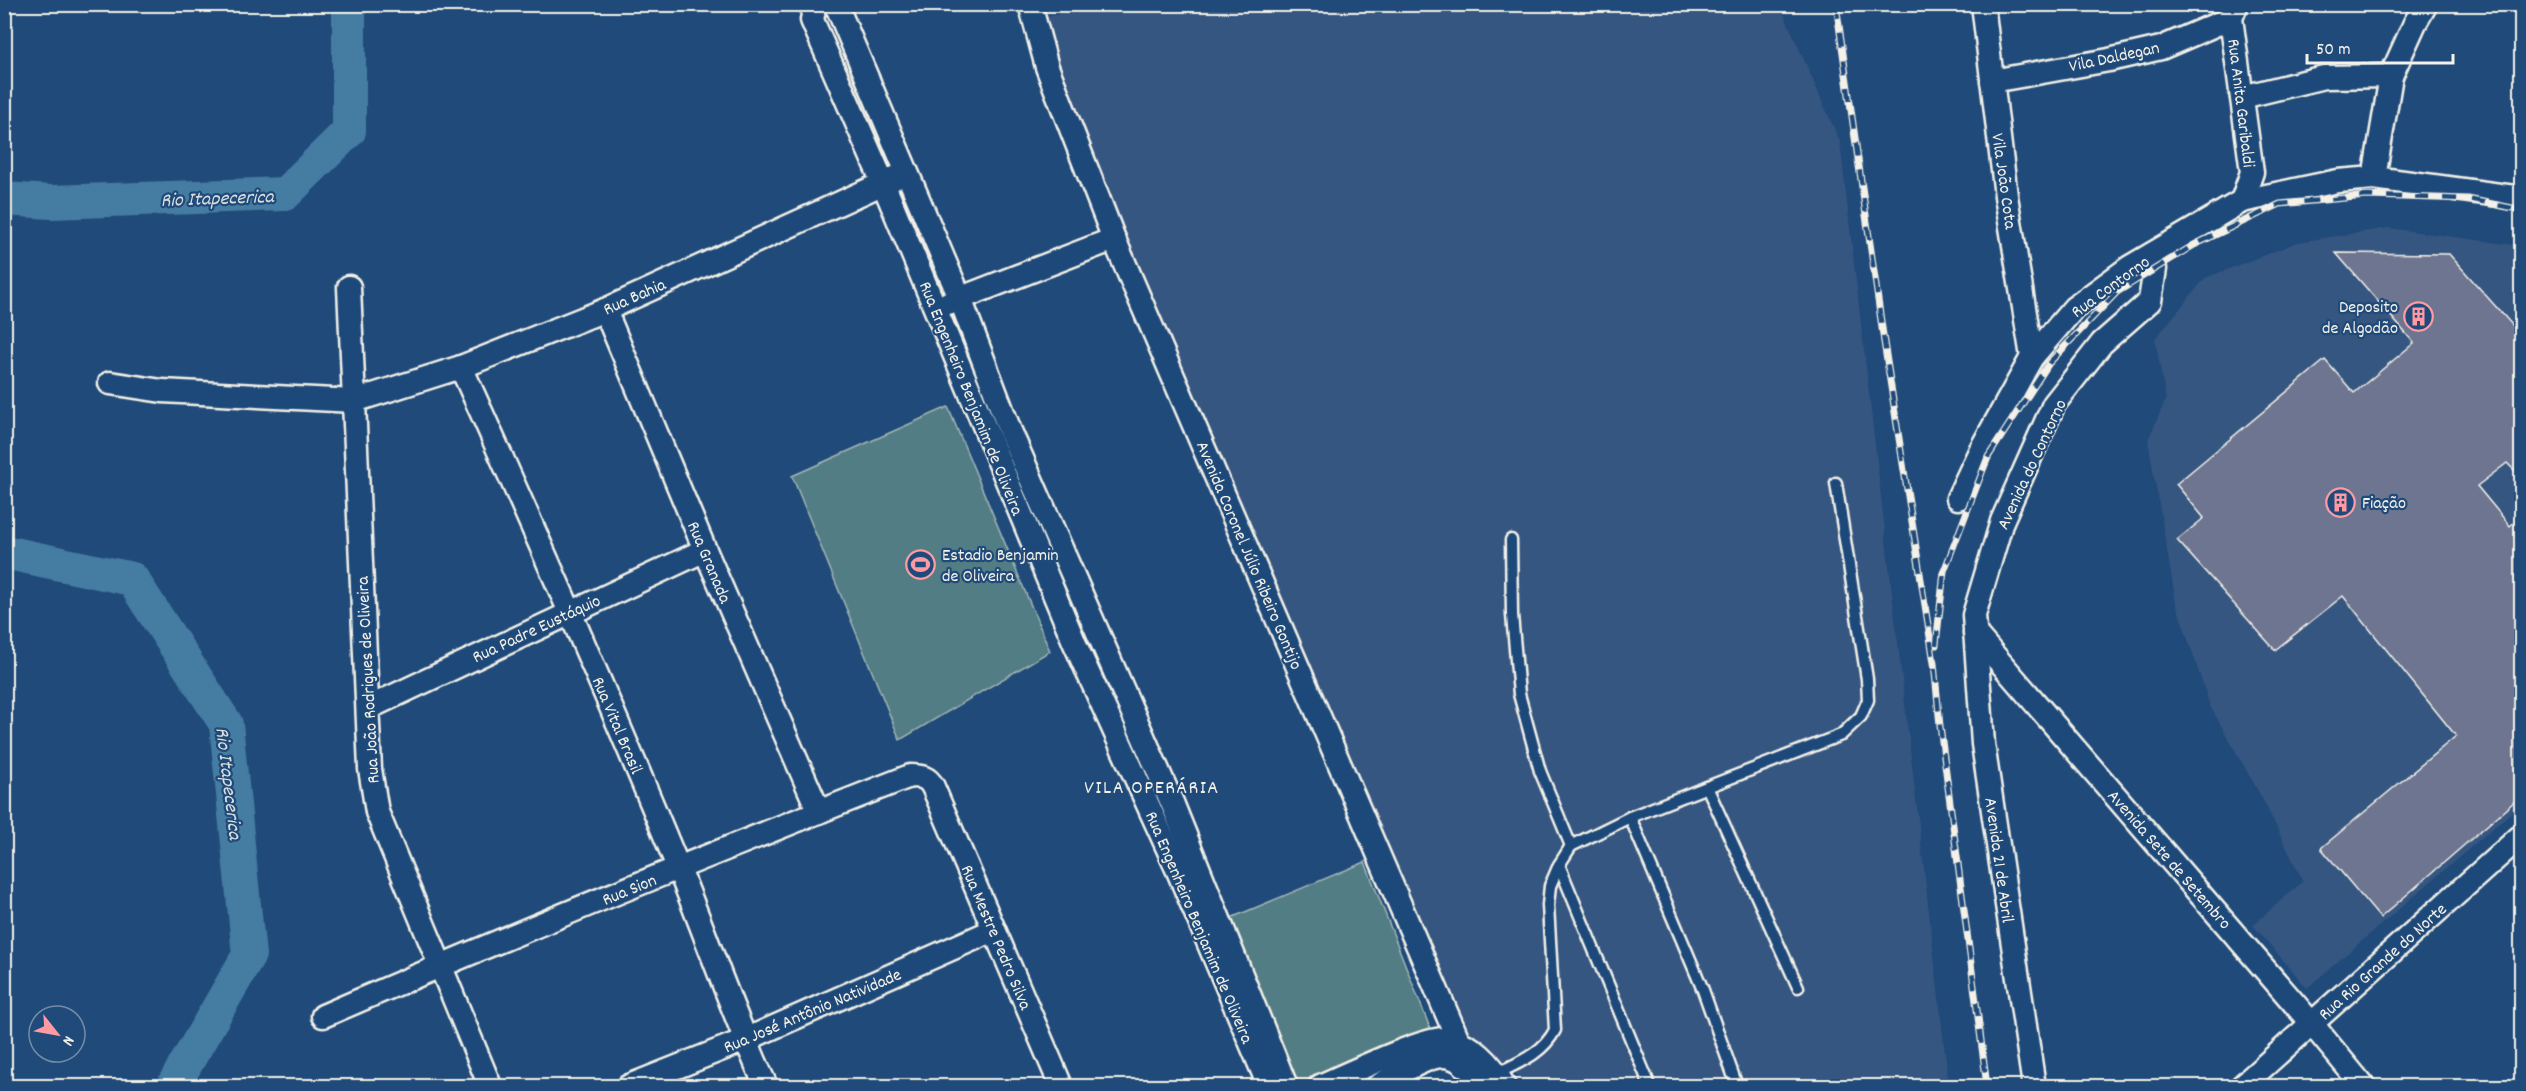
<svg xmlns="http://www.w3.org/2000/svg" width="2526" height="1091" viewBox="0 0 2526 1091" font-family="Dekko,sans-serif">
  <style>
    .built { fill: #365781 }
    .green { fill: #537d84; stroke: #a4b7b6; stroke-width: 1.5 }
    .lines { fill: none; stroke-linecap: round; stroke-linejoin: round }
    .river { stroke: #457ca2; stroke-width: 34 }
    .building { fill: #6d7590; stroke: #f4f1e8; stroke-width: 1.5 }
    .service-casing { stroke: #f4f1e8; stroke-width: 15 }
    .minor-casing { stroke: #f4f1e8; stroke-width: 27 }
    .service { stroke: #1f4a7a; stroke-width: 10 }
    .minor { stroke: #1f4a7a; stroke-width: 22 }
    .rail-casing { stroke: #f4f1e8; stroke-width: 7 }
    .rail { stroke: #1f4a7a; stroke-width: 4.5; stroke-dasharray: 14; stroke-linecap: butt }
    .labels { text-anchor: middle; stroke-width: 4.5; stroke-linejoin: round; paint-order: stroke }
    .street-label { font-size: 18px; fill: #f4f1e8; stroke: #1f4a7a }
    .poi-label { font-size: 18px; fill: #f4f1e8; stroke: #1f4a7a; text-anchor: start }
    .water-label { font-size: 20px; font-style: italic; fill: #dadfde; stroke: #1f4a7a }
    .neighbourhood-label { font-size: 20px; letter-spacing: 1.5px; fill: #f4f1e8; stroke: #1f4a7a }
  </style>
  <rect width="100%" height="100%" fill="#1f4a7a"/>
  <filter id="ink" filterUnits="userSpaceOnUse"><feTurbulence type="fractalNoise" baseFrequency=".0167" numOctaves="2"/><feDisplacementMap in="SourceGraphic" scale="12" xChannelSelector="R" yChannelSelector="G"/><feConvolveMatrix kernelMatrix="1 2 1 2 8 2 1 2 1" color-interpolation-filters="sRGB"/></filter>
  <g filter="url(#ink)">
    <g class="built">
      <path d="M1094,4L1780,5L1840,142L1949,1086H1522L1514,1067L1457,1028L1056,68L1041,19Z"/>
      <path d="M2388,228L2521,246V804L2307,988L2253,925L2303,881L2262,798L2210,706L2176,603L2148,440L2166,399L2155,339L2205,278L2298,242Z"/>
    </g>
    <g class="green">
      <path d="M948,407L1050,651L900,740L792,476Z"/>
      <path d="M1365,862L1430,1028L1303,1086H1294L1226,920Z"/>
    </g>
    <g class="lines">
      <g class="river">
        <path d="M4,199L51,202L285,194L349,131V4"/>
        <path d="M4,552L132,579L226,724L249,955L173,1086"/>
      </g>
    </g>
    <path class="building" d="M2336,253L2449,254L2522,336V478L2507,463L2477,486L2510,526L2522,515V795L2380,918L2321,848L2456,736L2343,596L2275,650L2177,540L2204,518L2176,484L2325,360L2354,393L2414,343Z"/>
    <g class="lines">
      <defs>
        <g id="service">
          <path d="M1511,540L1512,615L1519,694L1540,771L1571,846"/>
          <path d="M1707,787L1841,735L1861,716L1868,700L1867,679L1836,483"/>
          <path d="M1630,817L1703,990L1737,1086"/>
          <path d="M1559,865L1650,1086"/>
          <path d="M1494,1075C1517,1063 1542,1055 1555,1030L1548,905L1550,886L1559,865L1571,846L1630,817L1707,787L1798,987"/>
        </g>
        <g id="minor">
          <path d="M815,4L812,20L883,183L1075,644L1178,871L1269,1086"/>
          <path d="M834,4L838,9L960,298L1010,431L1173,805L1286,1086"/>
          <path d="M1030,4L1047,67L1114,239L1459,1042L1465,1066"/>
          <path d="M1983,4L2006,196L2032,357"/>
          <path d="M2236,6L2231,18L2252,172L2242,201"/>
          <path d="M1992,81L2109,60L2161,48L2231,18"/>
          <path d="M2242,97L2324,77L2391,76"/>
          <path d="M2374,178L2522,198"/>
          <path d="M349,287L370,769L377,812L490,1086"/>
          <path d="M948,303L1114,239"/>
          <path d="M605,310L705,550L819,812"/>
          <path d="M461,367C536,533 609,699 678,867C708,940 733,1015 766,1086"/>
          <path d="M110,383L162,391L354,401L461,367L605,310L897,177"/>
          <path d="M1958,498L1981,449L2032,357L2074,308L2130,267L2242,201L2338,181L2374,178L2391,76L2415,23L2426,4"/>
          <path d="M1975,633L2312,1024L2363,1086"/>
          <path d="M368,708L705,550"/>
          <path d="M323,1016C517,932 713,853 910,776C921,776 928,777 933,787L1061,1086"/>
          <path d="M629,1086L745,1040L994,930"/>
          <path d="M1320,1086C1343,1076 1425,1037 1445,1039C1472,1042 1492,1064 1504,1086"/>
          <path d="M1378,1086C1393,1077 1424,1057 1442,1056C1459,1055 1475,1073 1482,1086"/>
          <path d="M2034,1086L1983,744L1974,615L2002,521L2054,404L2102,343L2150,301L2155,269L2153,254"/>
          <path d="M2242,1086L2522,835"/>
        </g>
      </defs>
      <use href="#service" class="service-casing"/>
      <use href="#minor" class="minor-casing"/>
      <use href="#service" class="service"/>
      <use href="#minor" class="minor"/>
      <defs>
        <g id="rail">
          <path d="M1836,4L1884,342L1934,663L1940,726L1987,1086"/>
          <path d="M1936,645L1944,571L1988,457L2049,363L2117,292L2194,245L2280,204L2367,196L2468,199L2522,210"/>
        </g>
      </defs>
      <use href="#rail" class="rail-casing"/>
      <use href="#rail" class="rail"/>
    </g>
  </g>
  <defs>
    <symbol id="building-ring" viewBox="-11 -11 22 22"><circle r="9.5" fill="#1f4a7a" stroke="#ff9aa2" stroke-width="1.5"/><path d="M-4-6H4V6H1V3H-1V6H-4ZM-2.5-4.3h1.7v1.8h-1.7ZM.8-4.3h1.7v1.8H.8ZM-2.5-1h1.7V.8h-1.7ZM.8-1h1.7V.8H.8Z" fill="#ff9aa2"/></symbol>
    <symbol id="stadium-ring" viewBox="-11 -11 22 22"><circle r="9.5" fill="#1f4a7a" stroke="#ff9aa2" stroke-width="1.5"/><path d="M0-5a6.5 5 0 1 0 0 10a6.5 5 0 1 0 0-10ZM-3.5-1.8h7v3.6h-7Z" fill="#ff9aa2"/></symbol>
  </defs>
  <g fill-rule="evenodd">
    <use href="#building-ring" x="2402" y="300" width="33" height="33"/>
    <use href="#building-ring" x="2324" y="486" width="33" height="33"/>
    <use href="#stadium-ring" x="904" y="548" width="33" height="33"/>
  </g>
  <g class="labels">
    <g class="street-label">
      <text transform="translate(2114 56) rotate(-12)" y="6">Vila Daldegan</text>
      <text transform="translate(2242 103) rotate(83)" y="6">Rua Anita Garibaldi</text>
      <text transform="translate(2005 181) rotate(82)" y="6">Vila João Cota</text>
      <text transform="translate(2110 286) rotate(-36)" y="6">Rua Contorno</text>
      <text transform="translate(634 296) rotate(-24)" y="6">Rua Bahia</text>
      <text transform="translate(972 398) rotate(68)" y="6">Rua Engenheiro Benjamim de Oliveira</text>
      <text transform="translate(2031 464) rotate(-65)" y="6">Avenida do Contorno</text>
      <text transform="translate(1250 555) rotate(67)" y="6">Avenida Coronel Júlio Ribeiro Gontijo</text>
      <text transform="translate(710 562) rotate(67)" y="6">Rua Granada</text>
      <text transform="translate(536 628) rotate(-25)" y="6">Rua Padre Eustáquio</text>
      <text transform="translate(367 680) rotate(-93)" y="6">Rua João Rodrigues de Oliveira</text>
      <text transform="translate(618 725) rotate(67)" y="6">Rua Vital Brasil</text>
      <text transform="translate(2170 859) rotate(49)" y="6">Avenida Sete de Setembro</text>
      <text transform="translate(2000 860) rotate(82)" y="6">Avenida 21 de Abril</text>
      <text transform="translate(629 889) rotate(-22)" y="6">Rua Sion</text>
      <text transform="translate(1200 927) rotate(67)" y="6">Rua Engenheiro Benjamim de Oliveira</text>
      <text transform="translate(997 937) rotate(67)" y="6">Rua Mestre Pedro Silva</text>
      <text transform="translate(2382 961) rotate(-42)" y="6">Rua Rio Grande do Norte</text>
      <text transform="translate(812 1010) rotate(-23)" y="6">Rua José Antônio Natividade</text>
    </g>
    <g class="poi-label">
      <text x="2398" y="312" text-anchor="end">Deposito<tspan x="2398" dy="21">de Algodão</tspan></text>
      <text x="2362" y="508">Fiação</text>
      <text x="942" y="560">Estadio Benjamin<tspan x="942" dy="21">de Oliveira</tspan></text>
    </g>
    <g class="water-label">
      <text transform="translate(217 197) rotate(-2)" y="7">Rio Itapecerica</text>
      <text transform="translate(230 783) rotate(83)" y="7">Rio Itapecerica</text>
    </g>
    <g class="neighbourhood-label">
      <text x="1152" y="793">VILA OPERÁRIA</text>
    </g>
  </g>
  <rect width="2526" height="1091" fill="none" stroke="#1f4a7a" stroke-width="24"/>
  <rect x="12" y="12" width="2502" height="1067" fill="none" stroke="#f4f1e8" stroke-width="2" filter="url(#ink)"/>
  <g transform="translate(57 1034) rotate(121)"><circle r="28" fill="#1f4a7a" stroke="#748da6" stroke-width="1.5"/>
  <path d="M0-4.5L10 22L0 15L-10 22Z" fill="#ff9aa2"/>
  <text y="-9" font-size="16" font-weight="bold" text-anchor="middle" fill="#f4f1e8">N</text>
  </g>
  <path d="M2307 54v9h146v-9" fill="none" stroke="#f4f1e8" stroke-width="3"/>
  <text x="2316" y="54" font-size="18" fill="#f4f1e8" stroke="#1f4a7a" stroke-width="4.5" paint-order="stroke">50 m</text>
</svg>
